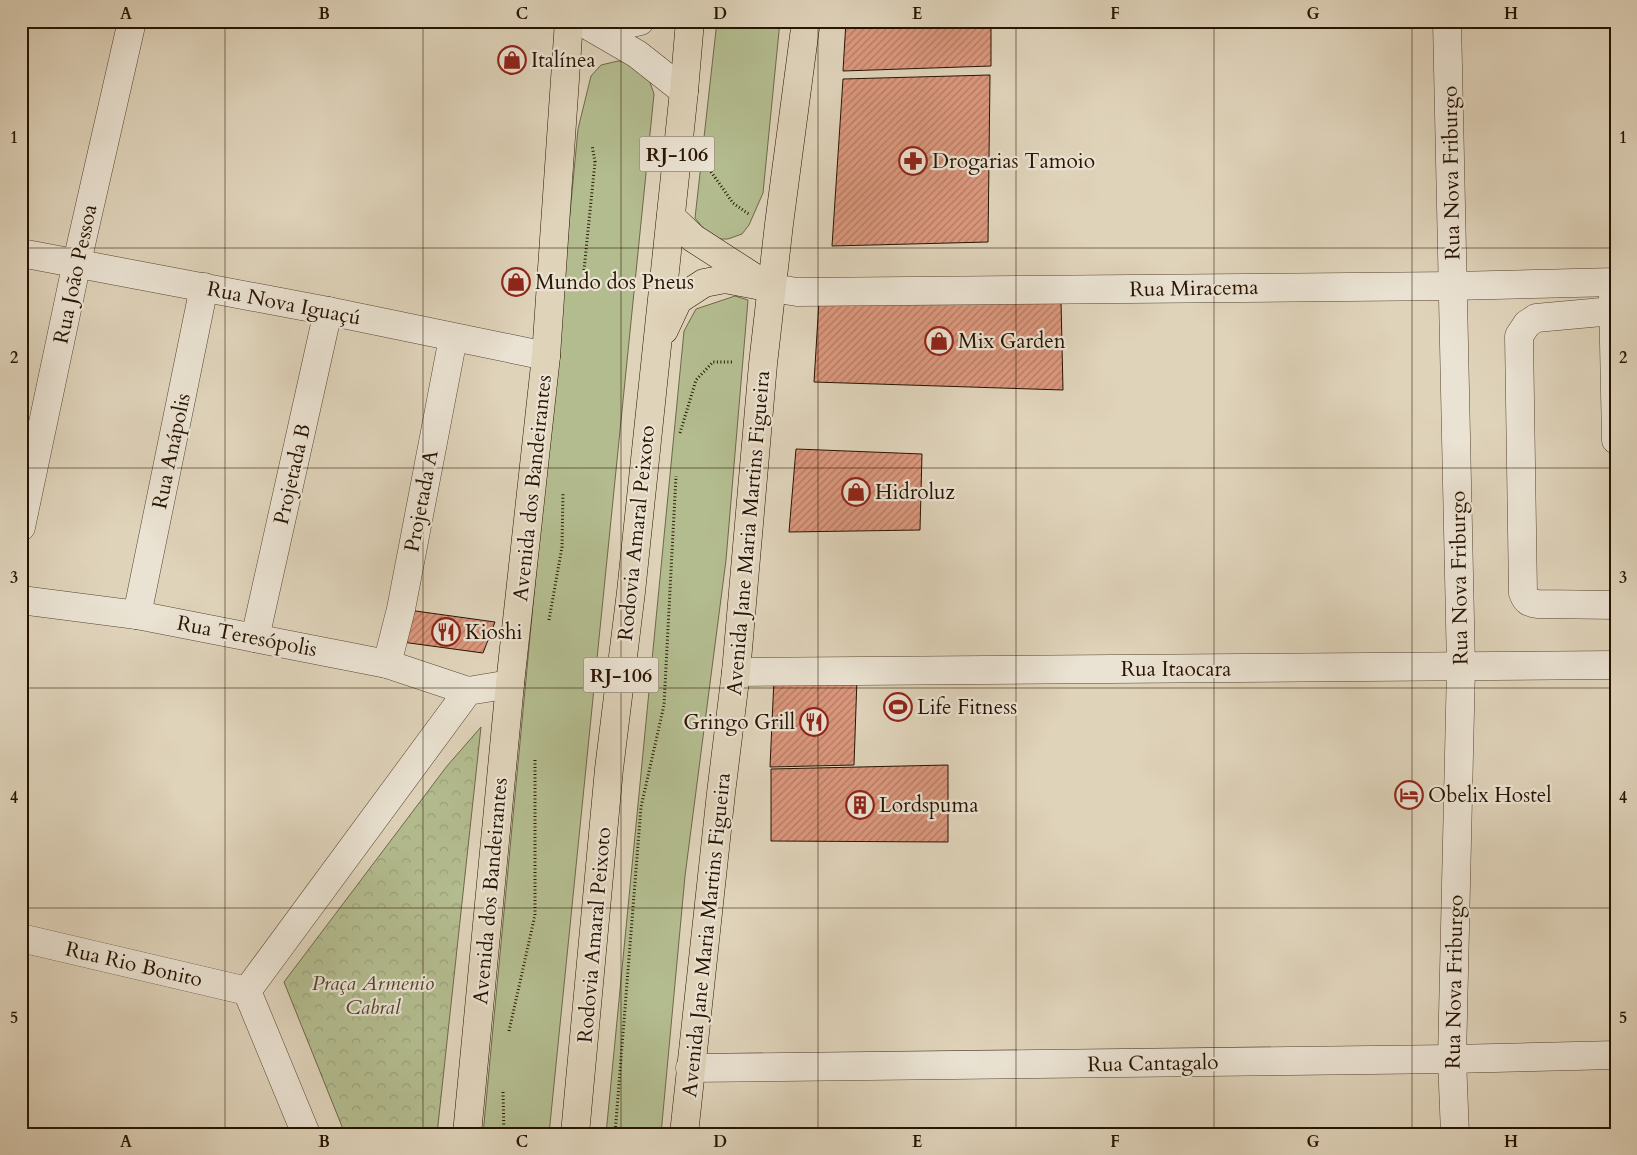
<svg xmlns="http://www.w3.org/2000/svg" width="1637" height="1155" viewBox="0 0 1637 1155" font-family="Cardo,serif">
  <style>
    .park { fill: url(#park-crowns); stroke: #6e6848 }
    .garden { fill: #b3bc8f; stroke: #6e6848 }
    .building { fill: url(#building-hatch); stroke: #281401 }
    .lines { fill: none; stroke-linecap: round; stroke-linejoin: round }
    .minor-casing { stroke: #56442f; stroke-width: 29 }
    .major-casing { stroke: #281401; stroke-width: 29 }
    .highway-casing { stroke: #281401; stroke-width: 29 }
    .path { stroke: #281401; stroke-width: 3; stroke-dasharray: 1 2.5; stroke-linecap: butt }
    .minor { stroke: #eae2d2; stroke-width: 28 }
    .major { stroke: #dfd3ba; stroke-width: 28 }
    .highway { stroke: #dfd3ba; stroke-width: 28 }
    .grid { fill: none; stroke: #281401; stroke-width: 1; stroke-opacity: 0.55 }
    .labels { text-anchor: middle; stroke-width: 4.5; stroke-linejoin: round; paint-order: stroke }
    .shield { fill: #eae2d2; stroke: #625240; stroke-width: 1 }
    .shield-label { font-size: 20px; font-weight: bold; fill: #281401 }
    .poi-label { font-size: 21px; fill: #281401; stroke: #eae2d2; text-anchor: start }
    .street-label { font-size: 21px; fill: #281401; stroke: #eae2d2 }
    .park-label { font-size: 21px; font-style: italic; fill: #52462c; stroke: #eae2d2 }
    .neatline { fill: none; stroke: #281401; stroke-width: 2 }
    .grid-label { font-size: 16px; text-anchor: middle; font-weight: bold; fill: #281401 }
  </style>
  <defs>
    <pattern id="park-crowns" width="20" height="18" patternUnits="userSpaceOnUse" patternTransform="scale(1.25)"><rect width="20" height="18" fill="#b3bc8f"/><path d="M2 6a3 3 0 1 1 6 0M12 15a3 3 0 1 1 6 0" fill="none" stroke="#9aa17a"/></pattern>
    <pattern id="building-hatch" width="6" height="6" patternUnits="userSpaceOnUse" patternTransform="scale(1.25)"><rect width="6" height="6" fill="#db977d"/><path d="M-1 1l2-2M0 6l6-6M5 7l2-2" fill="none" stroke="#b27a64"/></pattern>
  </defs>
  <rect width="100%" height="100%" fill="#dfd3ba"/>
  <filter id="stains"><feTurbulence type="fractalNoise" baseFrequency=".004" numOctaves="4"/><feColorMatrix values="0 0 0 0 .2 0 0 0 0 .09 0 0 0 0 .02 0 0 0 .5 -.17"/></filter>
  <radialGradient id="worn" r=".72"><stop offset=".6" stop-color="#630" stop-opacity="0"/><stop offset="1" stop-color="#630" stop-opacity=".3"/></radialGradient>
  <path class="park" d="M481,727L437,1134H345L284,982L447,766Z"/>
  <g class="garden">
    <path d="M717,21H780L763,193L749,225L742,234L728,239H716L704,229L695,218Z"/>
    <path d="M618,61L637,62L647,74L654,94L549,1134H483L578,129L591,76L601,65Z"/>
    <path d="M735,296L748,300L726,560L685,876L661,1134H606L684,331L696,309Z"/>
  </g>
  <g class="building">
    <path d="M846,21H991V66L843,71Z"/>
    <path d="M990,75L988,242L832,246L843,79Z"/>
    <path d="M819,301H1061L1063,390L814,382Z"/>
    <path d="M796,449L922,454L920,530L789,532Z"/>
    <path d="M401,609L495,622L483,653L402,642Z"/>
    <path d="M857,678L854,765L770,767L774,679Z"/>
    <path d="M948,765V842L771,841V769Z"/>
  </g>
  <g class="lines">
    <defs>
      <g id="minor">
        <path d="M580,21L637,54L684,91"/>
        <path d="M610,21L627,24L640,21"/>
        <path d="M1447,21L1461,667L1452,1059L1455,1134"/>
        <path d="M21,253L328,311L546,356"/>
        <path d="M772,288L797,292L1453,286L1616,282"/>
        <path d="M1613,294L1616,440"/>
        <path d="M1613,311L1536,318L1527,324L1519,336L1523,593C1526,601 1529,603 1538,604L1616,605"/>
        <path d="M21,527L77,262L132,21"/>
        <path d="M21,600L137,615L387,664L468,691"/>
        <path d="M137,615L204,287"/>
        <path d="M255,638L328,311"/>
        <path d="M387,664L401,609L453,338"/>
        <path d="M736,672L1616,665"/>
        <path d="M21,938L247,991"/>
        <path d="M690,1068L1452,1059L1616,1055"/>
        <path d="M306,1134L247,991L468,691L510,684"/>
      </g>
      <g id="major">
        <path d="M467,1134L510,684L546,356L569,21"/>
        <path d="M684,1134L721,793L736,672L763,364L779,224L806,21"/>
      </g>
      <g id="highway">
        <path d="M671,217L693,238L758,280"/>
        <path d="M664,330L678,300L704,283L725,279L772,288"/>
        <path d="M575,1134L609,769L631,592L684,91L690,21"/>
      </g>
    </defs>
    <use href="#minor" class="minor-casing"/>
    <use href="#major" class="major-casing"/>
    <use href="#highway" class="highway-casing"/>
    <g class="path">
      <path d="M707,166L733,203L750,215"/>
      <path d="M584,270L595,162L592,145"/>
      <path d="M680,433L696,380L713,362H734"/>
      <path d="M549,620L562,547L563,493"/>
      <path d="M509,1031L535,915V758"/>
      <path d="M503,1092L504,1134"/>
      <path d="M615,1134L641,807L664,705L676,476"/>
    </g>
    <use href="#minor" class="minor"/>
    <use href="#major" class="major"/>
    <use href="#highway" class="highway"/>
  </g>
  <path class="grid" d="M225,21V1134M423,21V1134M621,21V1134M818,21V1134M1016,21V1134M1214,21V1134M1412,21V1134M21,248H1616M21,468H1616M21,688H1616M21,908H1616"/>
  <defs>
    <symbol id="shop-ring" viewBox="-11 -11 22 22"><circle r="9.5" fill="#eae2d2" stroke="#8f2418" stroke-width="1.5"/><path d="M-5-2.5h2.3a2.7 3.5 0 0 1 5.4 0H5L5.5 6h-11ZM-1.5-2.5h3a1.5 2.3 0 0 0-3 0Z" fill="#8f2418"/></symbol>
    <symbol id="pharmacy-ring" viewBox="-11 -11 22 22"><circle r="9.5" fill="#eae2d2" stroke="#8f2418" stroke-width="1.5"/><path d="M-2-6h4v4h4v4h-4v4h-4v-4h-4v-4h4Z" fill="#8f2418"/></symbol>
    <symbol id="restaurant-ring" viewBox="-11 -11 22 22"><circle r="9.5" fill="#eae2d2" stroke="#8f2418" stroke-width="1.5"/><path d="M-5-6h1v4h1v-4h1v4h1v-4h1v5L-1.5 .5V6h-2V.5L-5-1ZM5-6V6H3V1.5H1.5Q1.5-4 5-6Z" fill="#8f2418"/></symbol>
    <symbol id="stadium-ring" viewBox="-11 -11 22 22"><circle r="9.5" fill="#eae2d2" stroke="#8f2418" stroke-width="1.5"/><path d="M0-5a6.5 5 0 1 0 0 10a6.5 5 0 1 0 0-10ZM-3.5-1.8h7v3.6h-7Z" fill="#8f2418"/></symbol>
    <symbol id="hotel-ring" viewBox="-11 -11 22 22"><circle r="9.5" fill="#eae2d2" stroke="#8f2418" stroke-width="1.5"/><path d="M-6-4.5h1.5V1H6V5H4.5V3h-9V5H-6ZM-4 0a1.8 1.8 0 1 1 3.6 0ZM.5 0V-2.5h3Q6-2.5 6 0Z" fill="#8f2418"/></symbol>
    <symbol id="building-ring" viewBox="-11 -11 22 22"><circle r="9.5" fill="#eae2d2" stroke="#8f2418" stroke-width="1.5"/><path d="M-4-6H4V6H1V3H-1V6H-4ZM-2.5-4.3h1.7v1.8h-1.7ZM.8-4.3h1.7v1.8H.8ZM-2.5-1h1.7V.8h-1.7ZM.8-1h1.7V.8H.8Z" fill="#8f2418"/></symbol>
  </defs>
  <g fill-rule="evenodd">
    <use href="#shop-ring" x="496" y="44" width="32" height="32"/>
    <use href="#pharmacy-ring" x="897" y="145" width="32" height="32"/>
    <use href="#shop-ring" x="500" y="266" width="32" height="32"/>
    <use href="#shop-ring" x="923" y="325" width="32" height="32"/>
    <use href="#shop-ring" x="840" y="476" width="32" height="32"/>
    <use href="#restaurant-ring" x="430" y="616" width="32" height="32"/>
    <use href="#stadium-ring" x="882" y="691" width="32" height="32"/>
    <use href="#restaurant-ring" x="798" y="706" width="32" height="32"/>
    <use href="#hotel-ring" x="1393" y="779" width="32" height="32"/>
    <use href="#building-ring" x="844" y="789" width="32" height="32"/>
  </g>
  <g class="labels">
    <g class="shield">
      <rect x="639.5" y="136.5" width="75" height="35" rx="4"/>
      <rect x="583.5" y="657.5" width="75" height="35" rx="4"/>
    </g>
    <g class="shield-label">
      <text x="677" y="161">RJ-106</text>
      <text x="621" y="682">RJ-106</text>
    </g>
    <g class="poi-label">
      <text x="531" y="67">Italínea</text>
      <text x="932" y="168">Drogarias Tamoio</text>
      <text x="535" y="289">Mundo dos Pneus</text>
      <text x="958" y="348">Mix Garden</text>
      <text x="875" y="499">Hidroluz</text>
      <text x="465" y="639">Kioshi</text>
      <text x="917" y="714">Life Fitness</text>
      <text x="795" y="729" text-anchor="end">Gringo Grill</text>
      <text x="1428" y="802">Obelix Hostel</text>
      <text x="879" y="812">Lordspuma</text>
    </g>
    <g class="street-label">
      <text transform="translate(1451 173) rotate(-91)" y="7">Rua Nova Friburgo</text>
      <text transform="translate(75 274) rotate(-78)" y="7">Rua João Pessoa</text>
      <text transform="translate(1194 288) rotate(-1)" y="7">Rua Miracema</text>
      <text transform="translate(284 303) rotate(11)" y="7">Rua Nova Iguaçú</text>
      <text transform="translate(171 451) rotate(-78)" y="7">Rua Anápolis</text>
      <text transform="translate(292 474) rotate(-77)" y="7">Projetada B</text>
      <text transform="translate(532 488) rotate(-84)" y="7">Avenida dos Bandeirantes</text>
      <text transform="translate(421 501) rotate(-79)" y="7">Projetada A</text>
      <text transform="translate(636 533) rotate(-84)" y="7">Rodovia Amaral Peixoto</text>
      <text transform="translate(748 533) rotate(-85)" y="7">Avenida Jane Maria Martins Figueira</text>
      <text transform="translate(1459 578) rotate(-91)" y="7">Rua Nova Friburgo</text>
      <text transform="translate(247 636) rotate(11)" y="7">Rua Teresópolis</text>
      <text x="1176" y="676">Rua Itaocara</text>
      <text transform="translate(490 891) rotate(-85)" y="7">Avenida dos Bandeirantes</text>
      <text transform="translate(594 935) rotate(-85)" y="7">Rodovia Amaral Peixoto</text>
      <text transform="translate(706 935) rotate(-84)" y="7">Avenida Jane Maria Martins Figueira</text>
      <text transform="translate(134 964) rotate(13)" y="7">Rua Rio Bonito</text>
      <text transform="translate(1454 982) rotate(-89)" y="7">Rua Nova Friburgo</text>
      <text transform="translate(1153 1063) rotate(-1)" y="7">Rua Cantagalo</text>
    </g>
    <g class="park-label">
      <text x="373" y="990">Praça Armenio<tspan x="373" dy="24">Cabral</tspan></text>
    </g>
  </g>
  <rect width="1637" height="1155" fill="none" stroke="#dfd3ba" stroke-width="55"/>
  <rect x="28" y="28" width="1582" height="1100" class="neatline"/>
  <g class="grid-label">
    <text x="126" y="19">A</text>
    <text x="324" y="19">B</text>
    <text x="522" y="19">C</text>
    <text x="720" y="19">D</text>
    <text x="917" y="19">E</text>
    <text x="1115" y="19">F</text>
    <text x="1313" y="19">G</text>
    <text x="1511" y="19">H</text>
    <text x="14" y="143">1</text>
    <text x="1623" y="143">1</text>
    <text x="14" y="363">2</text>
    <text x="1623" y="363">2</text>
    <text x="14" y="583">3</text>
    <text x="1623" y="583">3</text>
    <text x="14" y="803">4</text>
    <text x="1623" y="803">4</text>
    <text x="14" y="1023">5</text>
    <text x="1623" y="1023">5</text>
    <text x="126" y="1147">A</text>
    <text x="324" y="1147">B</text>
    <text x="522" y="1147">C</text>
    <text x="720" y="1147">D</text>
    <text x="917" y="1147">E</text>
    <text x="1115" y="1147">F</text>
    <text x="1313" y="1147">G</text>
    <text x="1511" y="1147">H</text>
  </g>
  <rect width="100%" height="100%" filter="url(#stains)"/>
  <rect width="100%" height="100%" fill="url(#worn)"/>
</svg>
